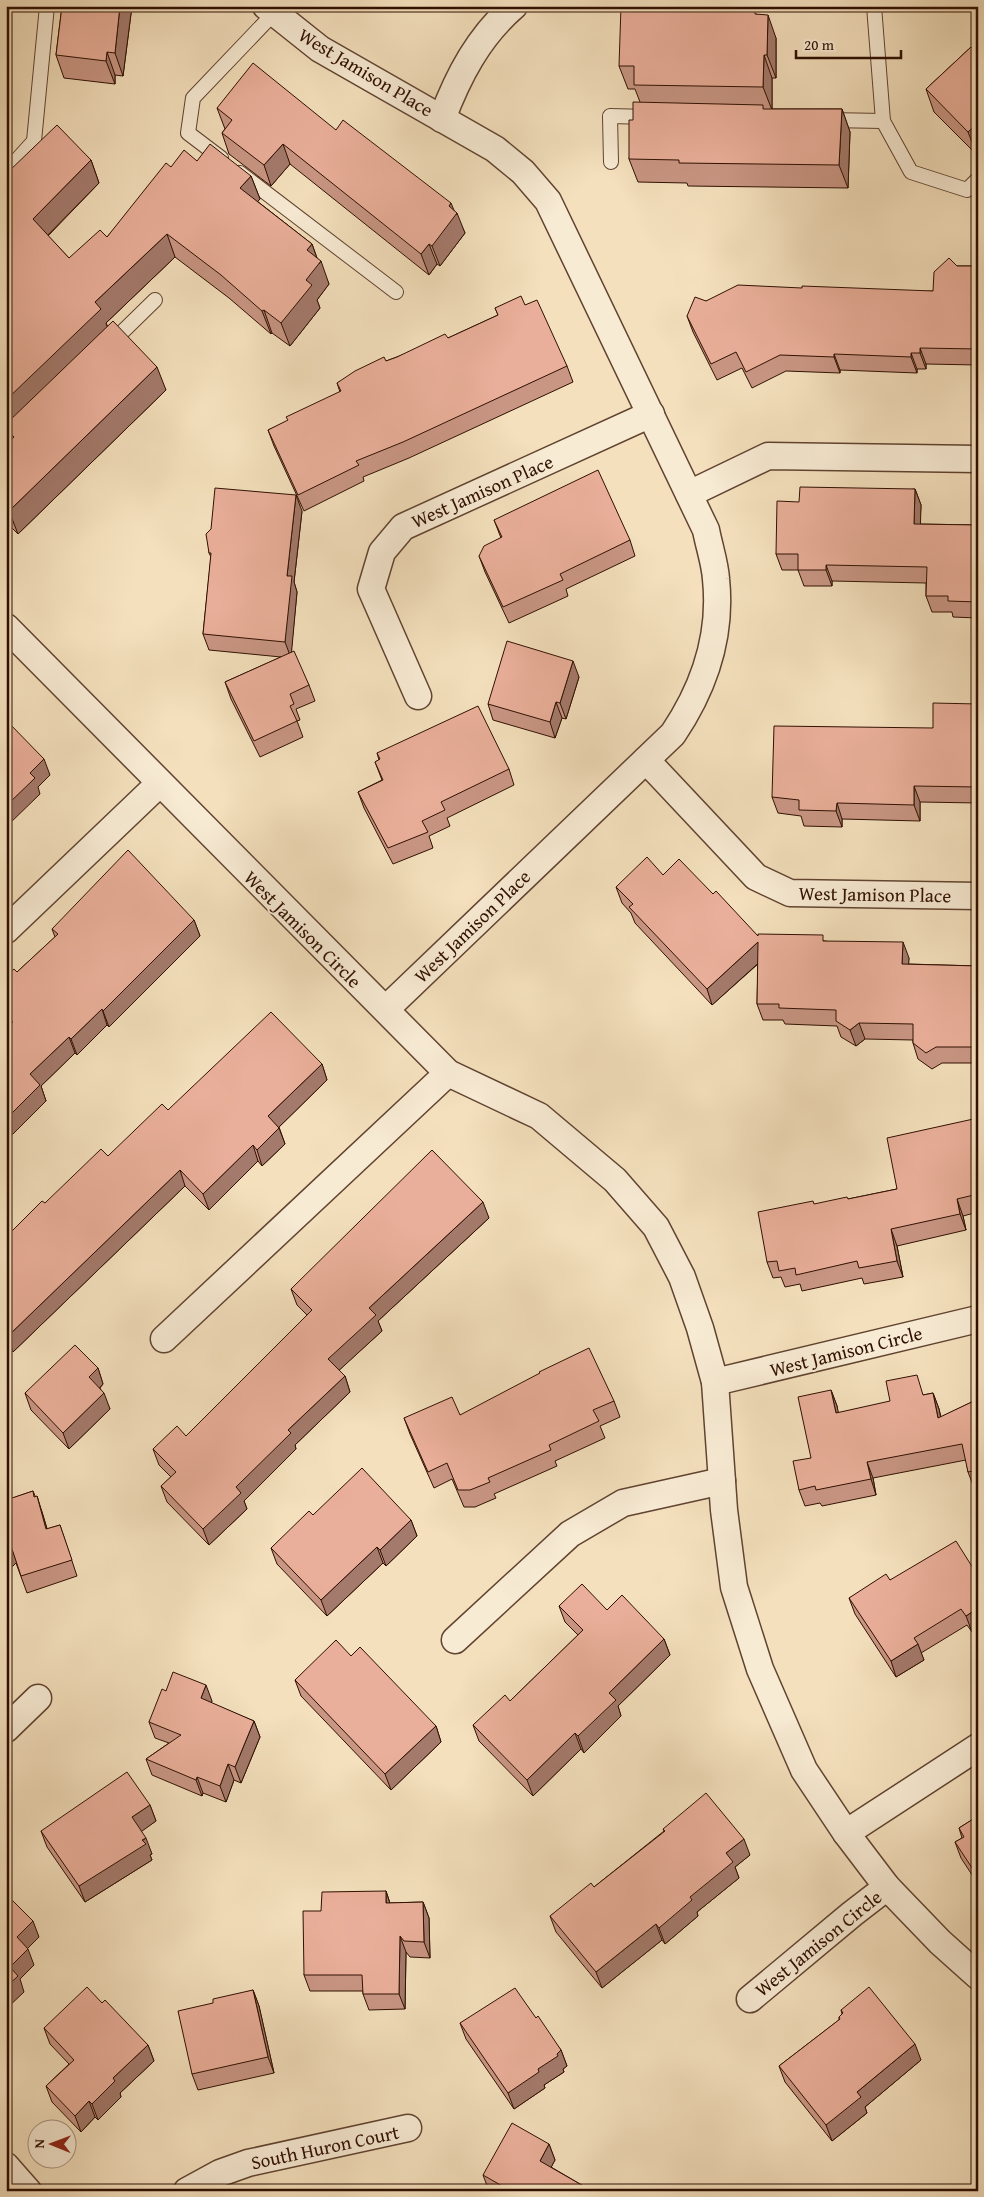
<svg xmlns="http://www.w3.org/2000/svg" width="984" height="2197" viewBox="0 0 984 2197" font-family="'Gentium Book Plus',serif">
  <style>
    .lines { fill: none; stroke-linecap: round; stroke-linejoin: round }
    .lane-casing { stroke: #604330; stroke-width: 16 }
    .street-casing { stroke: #604330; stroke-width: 29 }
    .lane { stroke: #f8ebd4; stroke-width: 14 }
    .street { stroke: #f8ebd4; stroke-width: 26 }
    .wall { fill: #c99684; stroke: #2f0f01 }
    .shaded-wall { fill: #a47a6c; stroke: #2f0f01 }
    .building { fill: #eaaf9a; stroke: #2f0f01 }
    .labels { text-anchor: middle; stroke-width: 4; stroke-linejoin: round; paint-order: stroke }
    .street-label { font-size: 19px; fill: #2f0f01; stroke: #f8ebd4 }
  </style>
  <rect width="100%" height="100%" fill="#f4e0bd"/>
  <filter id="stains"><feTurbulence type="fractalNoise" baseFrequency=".004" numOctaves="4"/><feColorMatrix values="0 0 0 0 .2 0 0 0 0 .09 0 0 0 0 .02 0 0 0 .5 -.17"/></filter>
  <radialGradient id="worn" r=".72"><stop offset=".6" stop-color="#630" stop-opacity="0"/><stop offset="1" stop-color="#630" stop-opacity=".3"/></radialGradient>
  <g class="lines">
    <defs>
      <g id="lane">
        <path d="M874,6L883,121L911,172L967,190L978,179"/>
        <path d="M829,120L883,121"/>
        <path d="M221,158L188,133L193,98L277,10"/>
        <path d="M611,162L610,116L650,117"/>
        <path d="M6,172L34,141L47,6"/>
        <path d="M240,173L396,292"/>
        <path d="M110,344L155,300"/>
      </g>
      <g id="street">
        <path d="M266,6L320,49L495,149L523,172L548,201L706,530C709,546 715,563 716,579C722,636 704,688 673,734L386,1009"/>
        <path d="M442,119C458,76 479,36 514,6"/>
        <path d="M689,494L768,456L978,459"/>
        <path d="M6,627L448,1073L539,1116L615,1180L656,1227L682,1277L700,1328L715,1382L724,1510L734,1587L760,1669L804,1770L846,1833L887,1887L940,1942L978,1976"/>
        <path d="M418,696L371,589L382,552L403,527L651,414"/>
        <path d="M646,760L756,877L790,893L978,896"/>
        <path d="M6,930L160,783"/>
        <path d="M164,1339L448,1073"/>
        <path d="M715,1382L978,1319"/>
        <path d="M455,1640L570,1534L623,1503L722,1481"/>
        <path d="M6,1729L38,1698"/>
        <path d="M846,1833L978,1747"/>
        <path d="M750,1999L852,1914L887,1887"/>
        <path d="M6,2166L28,2191"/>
        <path d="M187,2191L220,2173L248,2163L408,2128"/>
      </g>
    </defs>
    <use href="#lane" class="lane-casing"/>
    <use href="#street" class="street-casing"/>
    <use href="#lane" class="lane"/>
    <use href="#street" class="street"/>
  </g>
  <g class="wall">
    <path d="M62,6H132L123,76L115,75V84L64,78L56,55Z"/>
    <path d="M757,14L776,38V78H772V109H842L850,132L848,188L688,186L687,183L638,182L629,159L640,102L635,89H628L619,66Z"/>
    <path d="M971,47L977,155L934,112L926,89Z"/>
    <path d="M217,108L336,130L454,210L465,233L440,266L437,264L429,275L290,164L271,186L229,154L222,133L225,129Z"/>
    <path d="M91,160L99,183L48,236L69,258L107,237L171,167L197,161L251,176L260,199L257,201L312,244L317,258L329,284L317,300L320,308L290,346L272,333L271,334L229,298L175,257L106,323L108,327L166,390L18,534L6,522V444L9,442L6,434V174Z"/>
    <path d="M957,266H978V365L926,364V369H917V373L840,370V373L786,371L752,388L742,368L717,380L693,332L687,316L706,301L933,291Z"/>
    <path d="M525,305L567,366L573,382L409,458L363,477L364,481L304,511L274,446L268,430L288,421L340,392L337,383L386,361L448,338L498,315L495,308Z"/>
    <path d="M915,489L921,505L920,524L978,525V618L953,617L952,612H932L926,596V583L832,581V586H804L798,570H782L776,554L799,502Z"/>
    <path d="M302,511L294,582L297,592L291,652L309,685L315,701L296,709L300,720L297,721L303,737L260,757L231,699L225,682L281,657L209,650L203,634L211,557L209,553L211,529Z"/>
    <path d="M494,520L630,540L635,556L566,589L568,596L509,623L485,572L479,556L501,538Z"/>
    <path d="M579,677L566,719L562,718L555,738L493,720L488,704Z"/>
    <path d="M978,704V803L920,802V821L842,819V827L804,826L801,816L778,813L772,797L933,728Z"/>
    <path d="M377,753L509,769L514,785L447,818L450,826L429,836L433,848L393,864L364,808L358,792L382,780L375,762L379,760Z"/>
    <path d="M663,875L713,894L758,936L825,941L909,958L908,964L978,966V1063H942L932,1069L918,1059L913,1043V1040L865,1039L856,1046L841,1037L837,1026L785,1024L783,1020H763L757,1004L758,964L712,1005L635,923L631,913L622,903L616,887Z"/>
    <path d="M194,920L200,936L109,1027L107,1025L77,1055L75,1053L41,1086L46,1101L6,1025V976L17,972L55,937L52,929Z"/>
    <path d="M322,1064L327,1080L279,1127L285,1144L262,1166L258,1161L209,1210L185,1186L13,1352L6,1344V1237L45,1203L108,1156L168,1110Z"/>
    <path d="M978,1118V1212L963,1216L966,1230L897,1246L903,1277L864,1284L862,1278L802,1291L800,1284L785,1287L781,1277L773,1278L767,1262L848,1199L897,1189Z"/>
    <path d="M489,1218L378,1321L382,1331L339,1370L345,1376L350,1392L295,1445L296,1449L244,1501L247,1509L209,1545L167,1502L161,1486L171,1477L159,1465L153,1449L186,1436L307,1315L297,1305L291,1289Z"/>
    <path d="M98,1368L103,1384L100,1388L110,1409L69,1449L31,1410L25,1393Z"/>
    <path d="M831,1390L837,1406L838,1413L933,1393L939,1409L941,1417L978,1399V1487L974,1488L968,1472L966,1460L873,1478L876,1495L822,1506L820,1503L805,1506L799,1490L811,1458Z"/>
    <path d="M614,1401L620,1417L600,1426L605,1438L555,1461L557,1466L494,1494L496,1498L475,1507H464L452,1479L434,1488L410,1434L404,1418L460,1415Z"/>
    <path d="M33,1491L42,1512L47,1529L60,1525L77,1576L27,1593L16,1563L6,1573L10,1499Z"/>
    <path d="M313,1515L411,1520L417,1536L386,1566L383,1563L327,1616L277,1564L271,1548Z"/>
    <path d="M978,1576V1628L972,1632L967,1625L921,1653L924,1660L896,1677L855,1614L849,1598L890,1580Z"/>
    <path d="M559,1606L607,1610L664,1639L670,1655L618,1706L621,1716L584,1753L581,1749L533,1796L479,1741L473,1725L510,1701L578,1635L565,1622Z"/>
    <path d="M351,1656L436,1726L441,1742L391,1790L301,1696L295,1680Z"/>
    <path d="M166,1691L212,1701L211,1703L254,1721L260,1737L241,1783L234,1780L226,1802L203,1793L202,1796L152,1775L146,1759L169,1743L155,1738L149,1722Z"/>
    <path d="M150,1805L156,1821L141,1831L152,1854L150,1855L152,1860L85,1902L47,1847L41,1831Z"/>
    <path d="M978,1816V1884L961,1858L955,1842L962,1838L959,1828Z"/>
    <path d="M663,1829L750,1855L735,1867L739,1878L697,1912L698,1916L665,1944L662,1940L602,1988L556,1932L550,1916L594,1887L664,1831Z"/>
    <path d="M386,1891L390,1903L423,1902L429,1918L430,1958L410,1957L406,1952L405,2009L369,2010L363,1994V1991H310L304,1975L321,1911Z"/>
    <path d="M253,1990L259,2006L274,2073L198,2090L192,2074L213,2003Z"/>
    <path d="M102,2003L148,2045L154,2061L120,2093L121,2097L98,2120L95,2117L81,2132L52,2102L46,2086L69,2064L50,2044L44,2028Z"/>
    <path d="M841,2010L921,2060L865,2107L867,2113L832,2141L785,2082L779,2066L839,2020V2017L842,2014Z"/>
    <path d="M536,2018L561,2050L567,2066L563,2069L564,2072L544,2085L545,2088L514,2109L466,2039L460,2023Z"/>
    <path d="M549,2144L555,2160L551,2167L592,2191H489L483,2175Z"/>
  </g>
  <g class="shaded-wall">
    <path d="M6,6H8V112L6,107Z"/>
    <path d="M120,6H132L123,76L115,53Z"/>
    <path d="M768,15L776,38V78L767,55Z"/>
    <path d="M107,52L115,75V84L106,61Z"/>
    <path d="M764,55L772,78V110L763,87Z"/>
    <path d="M842,109L850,132L848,188L839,165Z"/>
    <path d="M978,123V154L977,155L968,132Z"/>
    <path d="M283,144L290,164L271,186L264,165Z"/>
    <path d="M91,160L99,183L41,242L33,219Z"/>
    <path d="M251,176L260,199L249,211L240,188Z"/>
    <path d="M451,203L456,215L457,213L465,233L440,266L432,246L449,206Z"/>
    <path d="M167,234L175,257L106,323L109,332L6,429V400L95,302Z"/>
    <path d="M312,244L319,264L321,261L329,284L317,300L320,308L290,346L281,323L306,280L307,250Z"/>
    <path d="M429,244L437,264L429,275L421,254Z"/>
    <path d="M264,310L272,333L271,334L262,311Z"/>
    <path d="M920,348L926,364V369L920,353Z"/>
    <path d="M911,353L917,369V373L911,357Z"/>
    <path d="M834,354L840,370V373L834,357Z"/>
    <path d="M157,367L166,390L18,534L9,511Z"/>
    <path d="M915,489L921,505L920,540L914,524Z"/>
    <path d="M296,495L302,511L294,582L297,592L291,658L285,642L287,576Z"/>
    <path d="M826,565L832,581V586L826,570Z"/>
    <path d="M573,661L579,677L566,719L560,703Z"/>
    <path d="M556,702L562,718L555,738L550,722Z"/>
    <path d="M44,759L50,775L38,787L40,794L6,827V806L30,773Z"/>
    <path d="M914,786L920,802V821L914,805Z"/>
    <path d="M837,803L842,819V827L836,811Z"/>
    <path d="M194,920L200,936L109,1027L103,1011Z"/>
    <path d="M758,942L764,958L712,1005L707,989Z"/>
    <path d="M903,942L909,958L908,980L902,964Z"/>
    <path d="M102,1009L107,1025L77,1055L71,1039Z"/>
    <path d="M859,1023L865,1039L856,1046L850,1030Z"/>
    <path d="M69,1037L75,1053L41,1086L46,1101L6,1141V1119L30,1074Z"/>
    <path d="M322,1064L327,1080L274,1132L268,1116Z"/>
    <path d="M279,1128L285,1144L262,1166L257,1150Z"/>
    <path d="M253,1145L258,1161L209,1210L203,1194Z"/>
    <path d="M180,1170L185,1186L13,1352L8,1336Z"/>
    <path d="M957,1199L963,1216L966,1230L960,1214Z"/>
    <path d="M483,1202L489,1218L378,1321L382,1331L334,1375L328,1359L369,1308Z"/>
    <path d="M891,1229L897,1246L903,1277L897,1261Z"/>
    <path d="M98,1368L103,1384L95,1393L89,1377Z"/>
    <path d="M345,1376L350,1392L295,1445L296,1449L244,1501L247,1509L209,1545L203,1529L236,1487L288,1430Z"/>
    <path d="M831,1390L837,1406L842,1430L836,1413Z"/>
    <path d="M104,1393L110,1409L69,1449L63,1433Z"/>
    <path d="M933,1393L939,1409L944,1434L938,1418Z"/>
    <path d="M867,1462L873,1478L876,1495L871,1479Z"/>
    <path d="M37,1496L42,1512L52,1545L46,1529Z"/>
    <path d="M411,1520L417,1536L386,1566L380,1550Z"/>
    <path d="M11,1546L17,1562L6,1573V1551Z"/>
    <path d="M377,1547L383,1563L327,1616L321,1600Z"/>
    <path d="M978,1608V1628L972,1632L966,1616Z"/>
    <path d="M664,1639L670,1655L618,1706L621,1716L584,1753L578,1736L609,1693Z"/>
    <path d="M918,1644L924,1660L896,1677L891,1661Z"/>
    <path d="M206,1685L212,1701L207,1714L201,1698Z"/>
    <path d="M254,1721L260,1737L241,1783L235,1767Z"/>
    <path d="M436,1726L441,1742L391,1790L385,1774Z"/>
    <path d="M575,1733L581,1749L533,1796L527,1780Z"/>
    <path d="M228,1764L234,1780L226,1802L220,1786Z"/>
    <path d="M197,1777L203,1793L202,1796L196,1780Z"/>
    <path d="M150,1805L156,1821L138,1834L132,1817Z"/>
    <path d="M146,1838L152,1854L150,1855L152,1860L85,1902L79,1886Z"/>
    <path d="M744,1839L750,1855L735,1867L739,1878L697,1912L698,1916L665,1944L659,1928L690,1897L726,1853Z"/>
    <path d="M386,1891L391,1907L386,1903Z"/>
    <path d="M423,1902L429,1918L430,1958L424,1942Z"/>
    <path d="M33,1921L39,1937L23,1953L17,1937Z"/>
    <path d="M656,1924L662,1940L602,1988L596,1972Z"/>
    <path d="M400,1936L406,1952L405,2009L399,1994Z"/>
    <path d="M28,1949L34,1965L20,1979L24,1992L6,2009V1987L10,1967Z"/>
    <path d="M253,1990L259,2006L274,2073L268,2057Z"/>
    <path d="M915,2044L921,2060L865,2107L867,2113L832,2141L826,2125L857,2092Z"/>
    <path d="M148,2045L154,2061L120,2093L121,2097L98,2120L92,2104L113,2078Z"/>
    <path d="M561,2050L567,2066L563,2069L564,2072L544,2085L545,2088L514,2109L508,2093Z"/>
    <path d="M89,2101L95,2117L81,2132L75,2116Z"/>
    <path d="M549,2144L555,2160L546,2177L540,2161Z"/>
  </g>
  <g class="building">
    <path d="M62,6H120L115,53L107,52L106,61L56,55Z"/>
    <path d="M621,6L755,11V14L768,15L767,55H764L763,87L634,85V66H619Z"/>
    <path d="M978,46V123L968,132L926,89L971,47L974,50Z"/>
    <path d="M253,63L336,130L343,120L451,203L449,206L457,213L432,246L429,244L421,254L283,144L264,165L222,133L232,120L217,108Z"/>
    <path d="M633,102L763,105V109H842L839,165L679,163V160L629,159V120H633Z"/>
    <path d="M57,125L91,160L33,219L69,258L100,230L107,237L166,163L171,167L184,150L197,161L210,144L251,176L240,188L312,244L307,250L321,261L306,280L312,285L281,323L264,310L262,311L221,275L167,234L95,302L101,309L6,400V315L11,311L6,307V174Z"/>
    <path d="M949,258L957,266H978V349L920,348V353H911V357L834,354V357L780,355L746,372L736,352L711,364L687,316L695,297L706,301L738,285L802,288V286L933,291L934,272Z"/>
    <path d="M521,296L525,305L537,300L567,366L403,442L356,461L359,465L298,495L268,430L288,420L286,417L341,391L337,383L355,371L384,357L386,361L397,357L445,334L448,338L498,315L495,308Z"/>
    <path d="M113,321L157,367L9,511L6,508V444L14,437L6,429V424Z"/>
    <path d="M598,470L630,540L560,574L563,580L503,607L479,556L484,546L502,537L494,520Z"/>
    <path d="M800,487L915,489L914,524L978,525V602L948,601V596H926L927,567L826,565V570H798V554H776L777,501L799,502Z"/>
    <path d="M215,488L296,495L287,576H292L285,642L203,634L211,553H209L206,534L211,529Z"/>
    <path d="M507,641L573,661L560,703L556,702L550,722L488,704Z"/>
    <path d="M294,651L309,685L290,694L294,704L290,706L297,721L254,741L225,682Z"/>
    <path d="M933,703L978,704V787L914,786V805L837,803L836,811L799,810V800L772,797L774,726L933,728Z"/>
    <path d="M478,706L509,769L441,802L445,810L422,821L428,832L388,848L358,792L383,780L375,762L380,759L377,753Z"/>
    <path d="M6,720L44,759L30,773L35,778L6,806Z"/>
    <path d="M128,850L194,920L103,1011L102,1009L71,1039L69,1037L30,1074L40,1085L6,1119V1028L13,1022L6,1015V976L14,969L17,972L58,934L52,929Z"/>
    <path d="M647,857L663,875L679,859L713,894L716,891L758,936V934L823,935V941L903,942L902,964L978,966V1047H936L926,1053L913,1043V1024L859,1023L850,1030L836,1021V1010L779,1008V1004H757L758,942L707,989L629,907L633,904L616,887Z"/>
    <path d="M271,1012L322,1064L268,1116L279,1128L257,1150L253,1145L203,1194L180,1170L8,1336L6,1334V1237L42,1201L45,1203L101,1149L108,1156L162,1104L168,1110Z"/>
    <path d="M978,1118V1194L957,1199L960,1214L891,1229L897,1261L859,1268L857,1261L796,1275L795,1268L779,1271L777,1261L767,1262L758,1212L813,1201L814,1204L847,1197L848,1199L897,1189L887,1138Z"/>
    <path d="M432,1150L483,1202L369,1308L376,1315L328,1359L345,1376L288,1430L291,1433L236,1487L241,1493L203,1529L161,1486L176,1472L153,1449L177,1426L186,1436L312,1310L291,1289Z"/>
    <path d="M75,1345L98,1368L89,1377L104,1393L63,1433L25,1393Z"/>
    <path d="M589,1348L614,1401L593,1410L599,1421L549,1445L551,1450L488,1478L490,1482L470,1490H458L447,1463L428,1472L404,1418L452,1397L460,1415L540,1373L539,1372Z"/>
    <path d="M917,1375L923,1395L933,1393L938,1418L978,1399V1470L968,1472L962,1444L867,1462L871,1479L816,1490L815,1486L799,1490L793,1461L811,1458L798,1397L831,1390L836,1413L890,1401L886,1381Z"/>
    <path d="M362,1468L411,1520L380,1550L377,1547L321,1600L271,1548L309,1511L313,1515Z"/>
    <path d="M33,1491L34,1497L37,1496L46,1529L60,1525L72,1560L21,1576L11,1546L6,1551V1492H7L9,1499Z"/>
    <path d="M956,1541L978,1576V1608L966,1616L961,1609L914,1638L918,1644L891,1661L849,1598L886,1574L890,1580Z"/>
    <path d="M582,1584L607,1610L622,1595L664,1639L609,1693L616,1700L578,1736L575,1733L527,1780L473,1725L505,1695L510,1701L583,1630L559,1606Z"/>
    <path d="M336,1640L351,1656L360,1647L436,1726L385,1774L295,1680Z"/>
    <path d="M173,1672L206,1685L201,1698L254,1721L235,1767L228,1764L220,1786L197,1777L196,1780L146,1759L181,1735L149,1722L162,1689L166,1691Z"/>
    <path d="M127,1772L150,1805L132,1817L146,1838L142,1840L146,1844L79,1886L41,1831Z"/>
    <path d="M706,1793L744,1839L726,1853L733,1862L690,1897L692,1900L659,1928L656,1924L596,1972L550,1916L591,1883L594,1887L665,1831L663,1829Z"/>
    <path d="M978,1816V1877L955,1842L964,1837L959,1828Z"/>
    <path d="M386,1891V1903L423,1902L424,1942L404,1941L400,1936L399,1994H363L362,1975H304L303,1911H321L322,1892Z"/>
    <path d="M6,1894L33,1921L17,1937L28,1949L10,1967L18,1976L6,1987Z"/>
    <path d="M87,1987L102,2003L105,2000L148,2045L113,2078L115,2081L92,2104L89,2101L75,2116L46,2086L74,2060L44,2028Z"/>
    <path d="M869,1987L915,2044L857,2092L861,2097L826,2125L779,2066L840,2019L839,2017L843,2013L841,2010Z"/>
    <path d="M515,1988L536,2018L538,2016L561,2050L557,2054L558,2056L538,2069L539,2072L508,2093L460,2023Z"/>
    <path d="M253,1990L268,2057L192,2074L178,2011L213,2003V1999Z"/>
    <path d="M512,2123L549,2144L540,2161L592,2191H511L483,2175Z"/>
  </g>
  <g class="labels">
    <g class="street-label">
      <text transform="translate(366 72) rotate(31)" y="7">West Jamison Place</text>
      <text transform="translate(482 491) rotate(-24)" y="7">West Jamison Place</text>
      <text transform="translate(875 894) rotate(1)" y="7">West Jamison Place</text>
      <text transform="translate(472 926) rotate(-44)" y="7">West Jamison Place</text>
      <text transform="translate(303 929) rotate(45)" y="7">West Jamison Circle</text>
      <text transform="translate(846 1351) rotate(-14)" y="7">West Jamison Circle</text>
      <text transform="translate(818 1943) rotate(-39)" y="7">West Jamison Circle</text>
      <text transform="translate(325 2147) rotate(-12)" y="7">South Huron Court</text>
    </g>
  </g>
  <rect width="984" height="2197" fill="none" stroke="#f4e0bd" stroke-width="25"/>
  <rect x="8" y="8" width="969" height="2182" fill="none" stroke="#2f0f01" stroke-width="2.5"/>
  <rect x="12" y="12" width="959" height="2172" fill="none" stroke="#2f0f01"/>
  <g transform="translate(52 2144) rotate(271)"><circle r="24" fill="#f8ebd4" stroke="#a89380"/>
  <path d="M0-4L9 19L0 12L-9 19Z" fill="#8f2418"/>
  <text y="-8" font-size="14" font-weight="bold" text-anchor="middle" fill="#2f0f01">N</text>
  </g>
  <path d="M796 50v8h105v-8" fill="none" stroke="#2f0f01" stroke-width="2.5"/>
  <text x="804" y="50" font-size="15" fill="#2f0f01" stroke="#f8ebd4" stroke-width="4" paint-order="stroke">20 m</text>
  <rect width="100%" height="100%" filter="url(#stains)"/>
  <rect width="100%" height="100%" fill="url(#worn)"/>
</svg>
